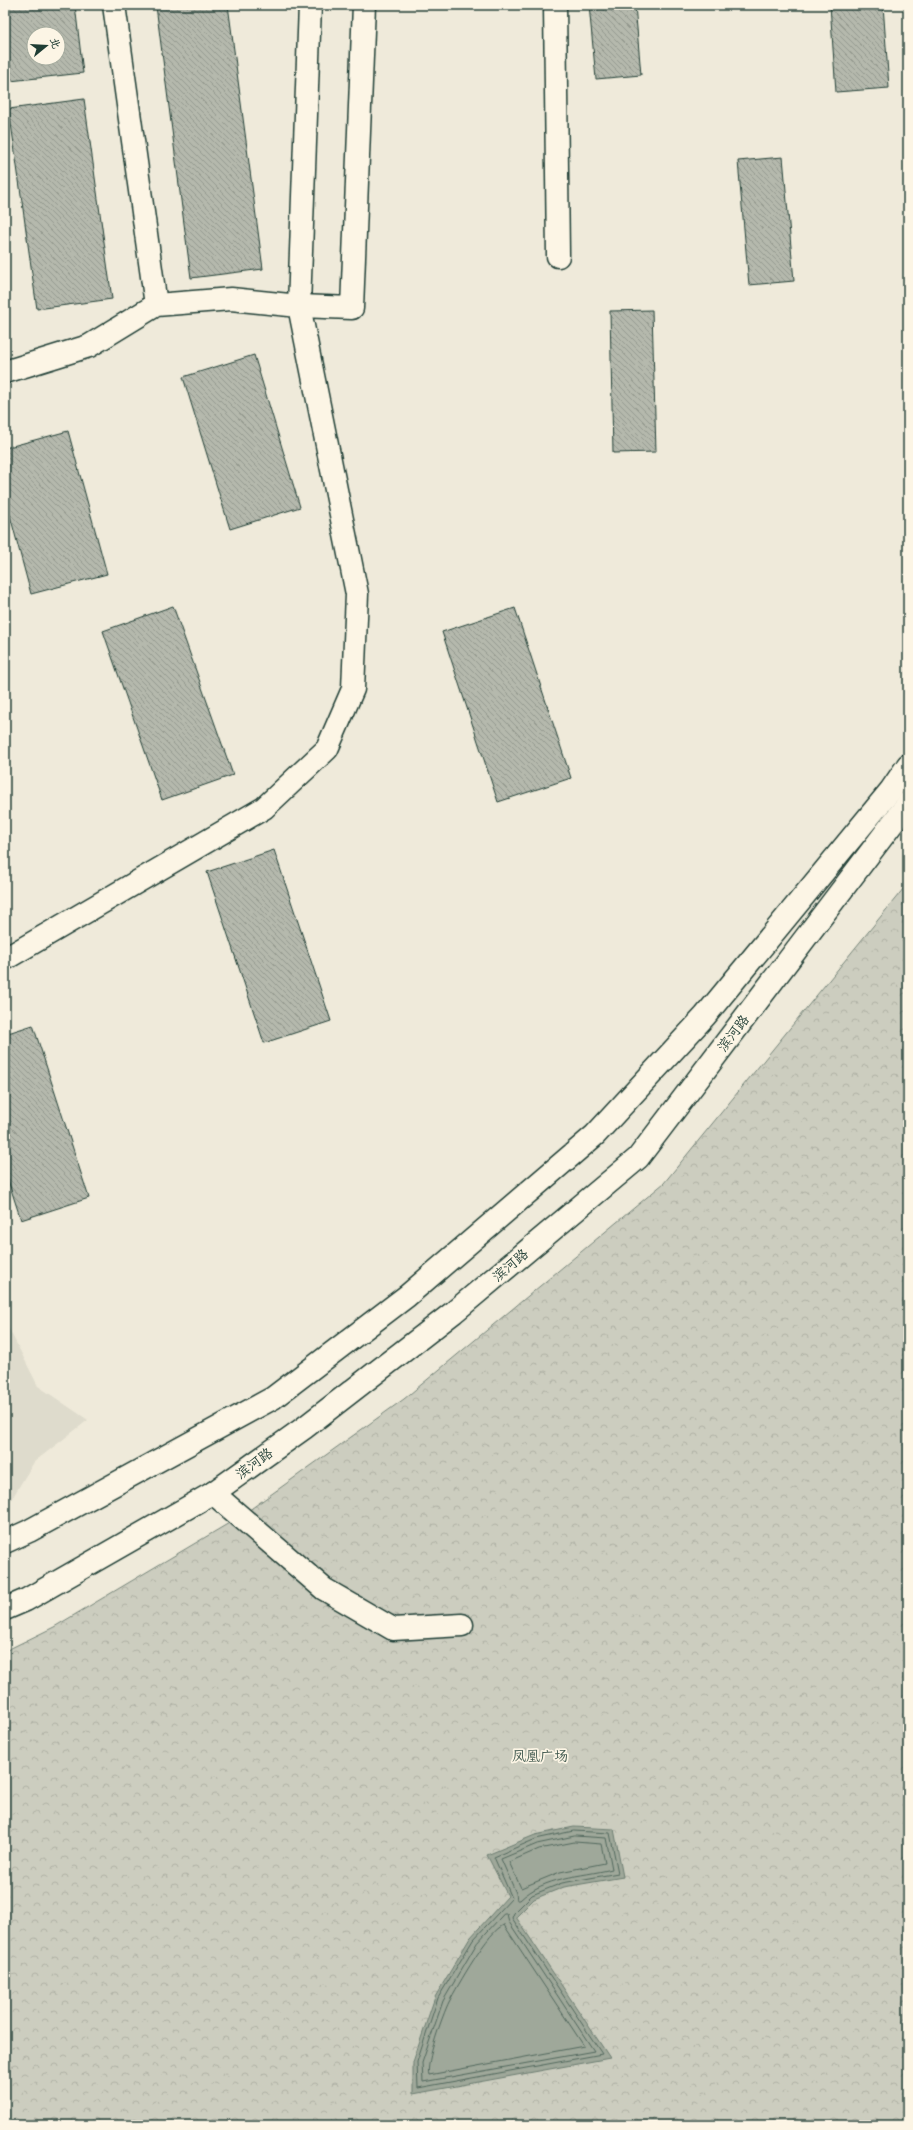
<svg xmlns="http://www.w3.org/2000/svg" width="913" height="2130" viewBox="0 0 913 2130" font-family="'Gochi Hand','LXGW WenKai TC',sans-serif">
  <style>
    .built { fill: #dedbcc }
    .park { fill: url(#park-crowns); stroke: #76857a }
    .water { fill: #9fa89a; stroke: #6c7d71 }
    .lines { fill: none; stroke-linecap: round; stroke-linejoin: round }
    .shore { stroke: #52685d; stroke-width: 1 }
    .building { fill: url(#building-back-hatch); stroke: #1f3d34; fill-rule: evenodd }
    .minor-casing { stroke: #1f3d34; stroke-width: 25 }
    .major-casing { stroke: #1f3d34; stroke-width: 25 }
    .minor { stroke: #fcf5e5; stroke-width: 22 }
    .major { stroke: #fcf5e5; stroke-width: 22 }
    .labels { text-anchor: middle; stroke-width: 3.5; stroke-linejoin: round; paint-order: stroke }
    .street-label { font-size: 14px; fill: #1f3d34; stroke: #fcf5e5 }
    .park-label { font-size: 14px; fill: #425a50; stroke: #fcf5e5 }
  </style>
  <defs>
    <pattern id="park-crowns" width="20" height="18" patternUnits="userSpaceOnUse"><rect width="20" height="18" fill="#cccdbf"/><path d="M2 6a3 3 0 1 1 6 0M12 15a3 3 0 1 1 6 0" fill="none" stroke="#afb1a5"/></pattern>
    <pattern id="building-back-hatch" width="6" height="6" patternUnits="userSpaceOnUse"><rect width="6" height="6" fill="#b5b9ad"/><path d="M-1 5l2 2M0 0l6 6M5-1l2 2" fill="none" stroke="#93988e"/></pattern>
  </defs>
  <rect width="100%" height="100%" fill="#efeada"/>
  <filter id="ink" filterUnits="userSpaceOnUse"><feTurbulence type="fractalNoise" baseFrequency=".025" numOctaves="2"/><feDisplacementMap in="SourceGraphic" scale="8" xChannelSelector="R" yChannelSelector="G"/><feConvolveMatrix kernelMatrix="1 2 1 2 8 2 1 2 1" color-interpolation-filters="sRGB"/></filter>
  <g filter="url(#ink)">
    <path class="built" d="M5,1321L38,1386L88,1420L34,1462L11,1500L5,1503Z"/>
    <path class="park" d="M908,883V2125H5V1651L54,1627L241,1516L404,1399L664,1183Z"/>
    <path class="water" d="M574,1827L614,1829L623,1877L564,1887L534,1899L516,1917L610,2058L413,2094V2062L435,1997L470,1938L508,1896L487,1855L535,1835Z"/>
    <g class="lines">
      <g class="shore">
        <path d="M574,1831L610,1833L618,1873L562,1883L532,1895L514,1913L512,1918L602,2054L418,2088L417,2062L438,1998L473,1940L512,1898L494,1857L536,1839Z"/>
        <path d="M575,1836L606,1838L612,1869C580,1877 545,1876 520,1900H517L516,1893L501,1859L537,1844Z"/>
        <path d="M575,1842L601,1844L605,1863L560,1872L521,1888L509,1862L539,1849Z"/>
        <path d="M504,1914H507L509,1922L594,2051L423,2082L422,2063L443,2001L477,1943Z"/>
        <path d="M504,1925L584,2046L429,2075C425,2064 443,2014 449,2002C457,1987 489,1929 504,1925Z"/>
      </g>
    </g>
    <g class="building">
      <path d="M5,5H75L83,73L10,81L5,36ZM34,34H58V58H34Z"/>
      <path d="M164,5H228L263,269L191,278L156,6Z"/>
      <path d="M589,5H635L641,75L596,79Z"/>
      <path d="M830,5H883L889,88L836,92Z"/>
      <path d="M84,99L112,299L37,309L9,109Z"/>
      <path d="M783,157L794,281L749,285L738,161Z"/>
      <path d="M652,310L656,452L613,453L610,311Z"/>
      <path d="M254,355L300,507L230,529L183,377Z"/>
      <path d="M68,431L107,574L31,594L5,497V448Z"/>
      <path d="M173,606L233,775L162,800L103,631Z"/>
      <path d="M515,608L571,778L498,802L442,632Z"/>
      <path d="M274,850L331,1021L264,1043L207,872Z"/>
      <path d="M33,1025L89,1198L21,1220L5,1171V1034Z"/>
    </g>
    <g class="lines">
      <defs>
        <g id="minor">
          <path d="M114,5L156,305"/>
          <path d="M555,5L558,256"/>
          <path d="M5,372L89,346L156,305L231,299L299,306L352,308L364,5"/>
          <path d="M5,959L264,808L327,749L353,689L357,594L299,306L310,5"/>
          <path d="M213,1493L324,1589L393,1629L462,1625"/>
        </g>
        <g id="major">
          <path d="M5,1542L29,1531L273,1398L407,1296L595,1135L705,1016L891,790L908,765"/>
          <path d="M5,1609L26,1600L213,1493L304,1428L454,1312L638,1158L908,803"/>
        </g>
      </defs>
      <use href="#minor" class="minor-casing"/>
      <use href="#major" class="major-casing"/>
      <use href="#minor" class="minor"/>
      <use href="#major" class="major"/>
    </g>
  </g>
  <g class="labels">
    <g class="street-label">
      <text transform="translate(733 1033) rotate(-53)" y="5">滨河路</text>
      <text transform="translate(510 1265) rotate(-40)" y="5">滨河路</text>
      <text transform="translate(254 1463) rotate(-36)" y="5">滨河路</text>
    </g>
    <g class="park-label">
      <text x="540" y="1761">凤凰广场</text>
    </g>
  </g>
  <rect width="913" height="2130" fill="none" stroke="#fcf5e5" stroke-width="20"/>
  <rect x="10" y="10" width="893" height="2110" fill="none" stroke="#1f3d34" stroke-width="1.5" filter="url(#ink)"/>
  <g transform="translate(46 46) rotate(72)"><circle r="19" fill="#fcf5e5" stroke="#a4ab9e"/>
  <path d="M0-3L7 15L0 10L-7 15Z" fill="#1f3d34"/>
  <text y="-6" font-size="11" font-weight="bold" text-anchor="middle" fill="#1f3d34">北</text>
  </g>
</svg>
